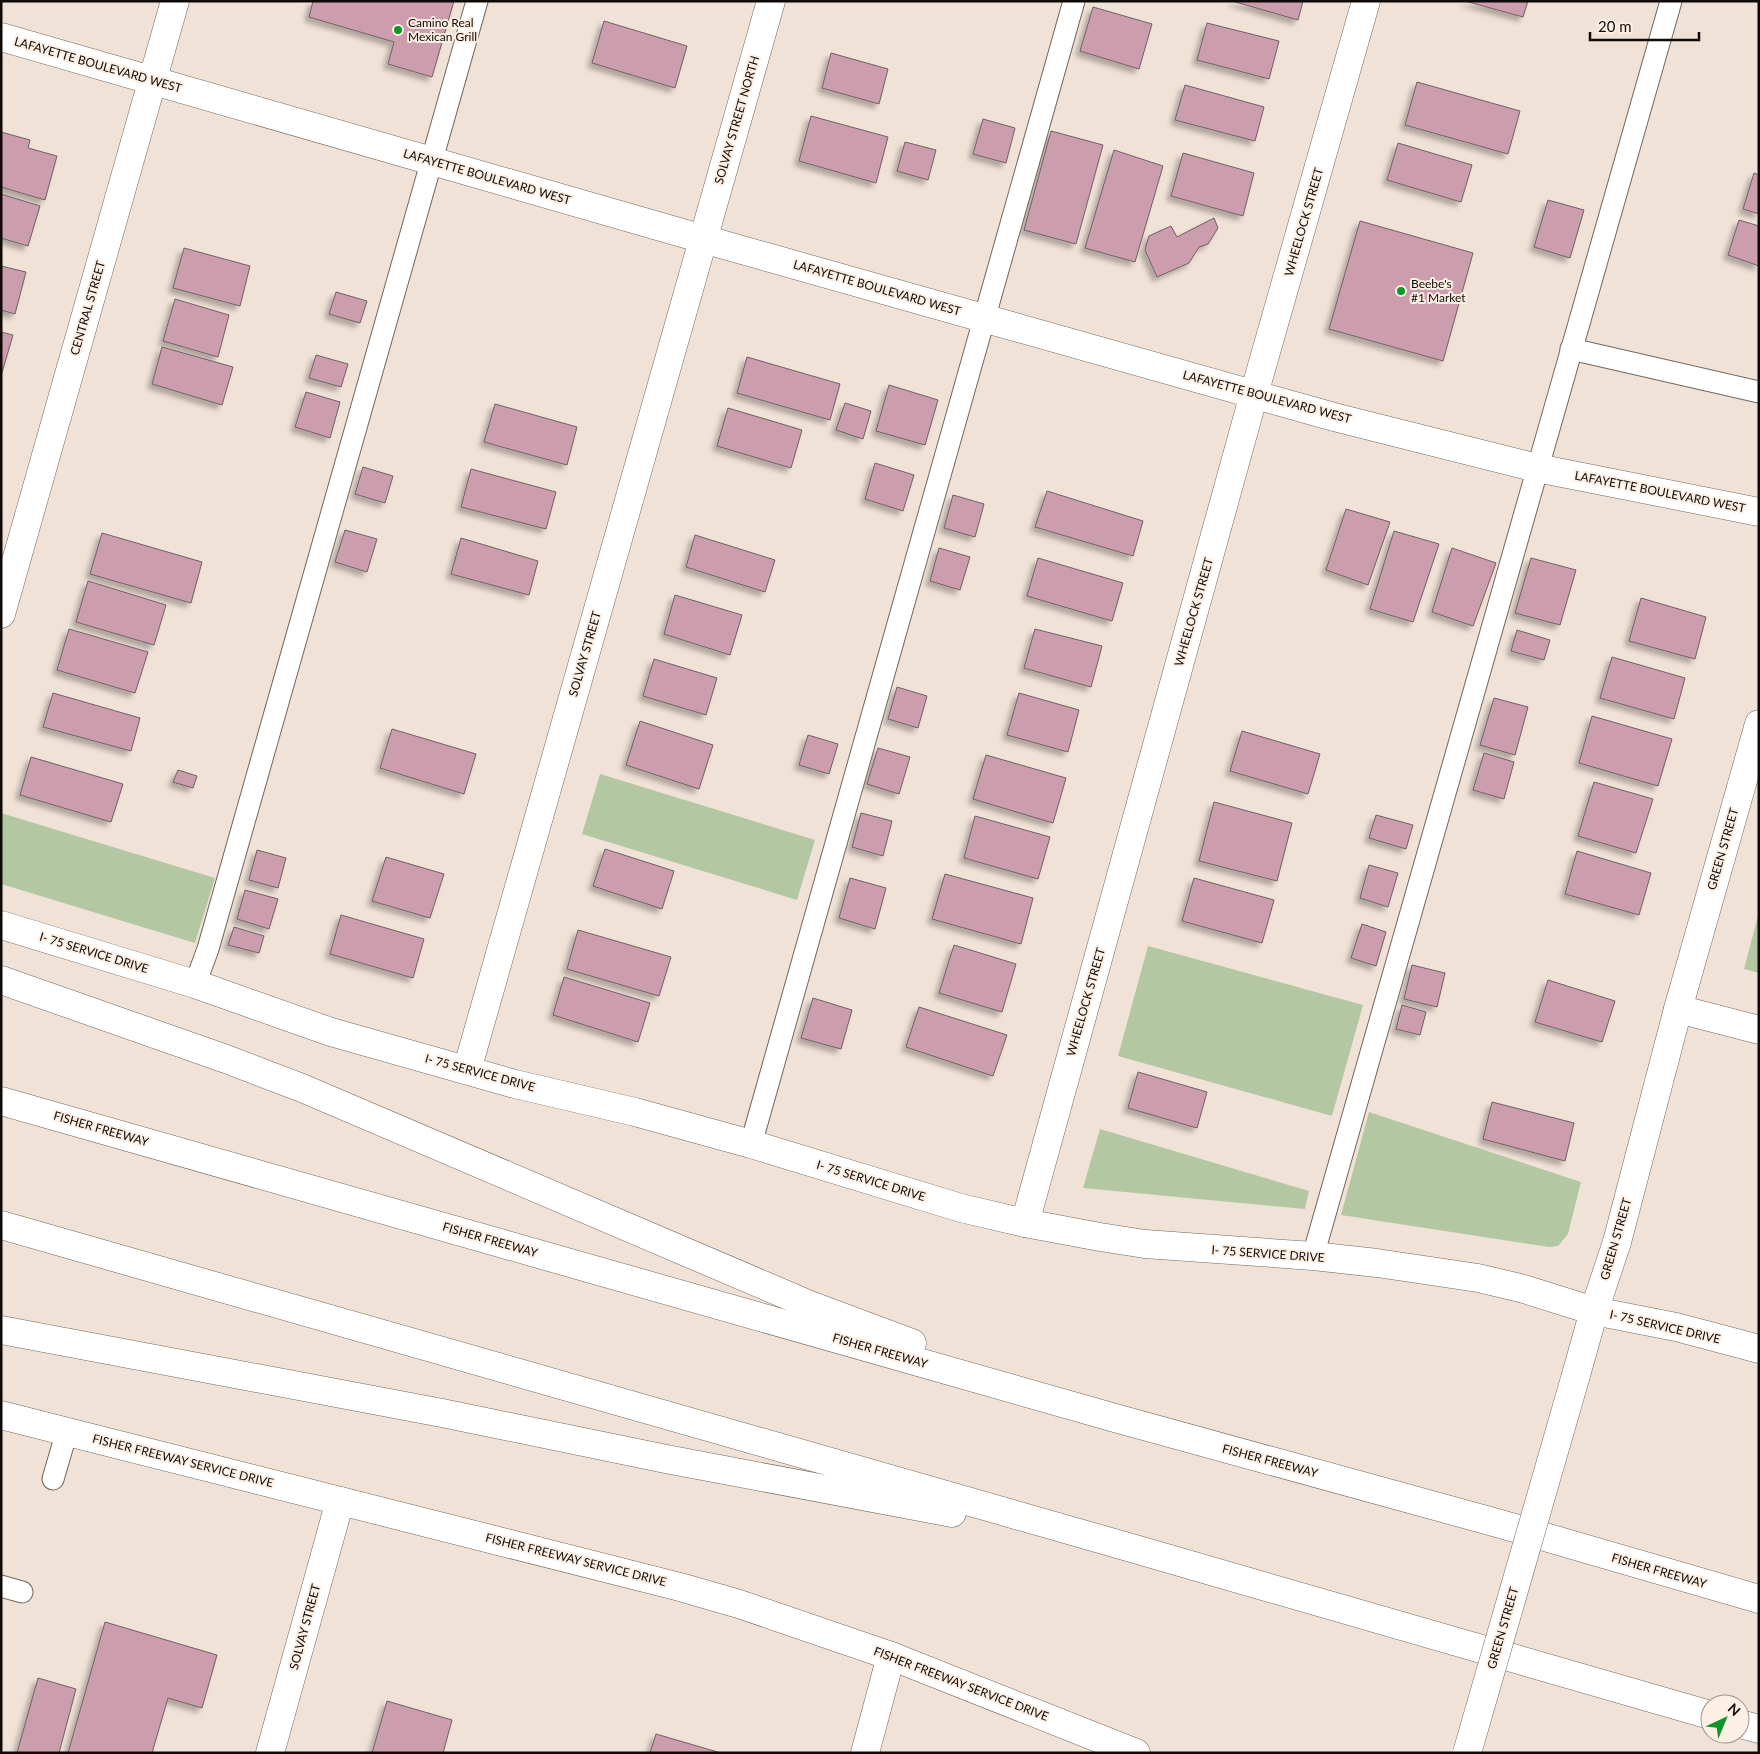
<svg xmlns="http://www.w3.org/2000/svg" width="1760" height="1754" viewBox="0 0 1760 1754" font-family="Lato,sans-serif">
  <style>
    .green { fill: #b3c8a2 }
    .building { fill: #cb9dad; stroke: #706066; filter: url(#shadow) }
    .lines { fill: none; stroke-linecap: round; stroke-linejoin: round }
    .service-casing { stroke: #73675d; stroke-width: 23 }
    .minor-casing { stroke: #73675d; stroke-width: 29 }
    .tertiary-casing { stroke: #73675d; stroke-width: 29 }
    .secondary-casing { stroke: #73675d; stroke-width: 29 }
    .motorway-casing { stroke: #73675d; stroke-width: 29 }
    .service { stroke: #fff; stroke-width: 21 }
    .minor { stroke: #fff; stroke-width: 28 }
    .tertiary { stroke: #fff; stroke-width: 28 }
    .secondary { stroke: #fff; stroke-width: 28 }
    .motorway { stroke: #fff; stroke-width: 28 }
    .tertiary-bridge-casing { stroke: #73675d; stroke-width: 29; stroke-linecap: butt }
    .tertiary-bridge { stroke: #fff; stroke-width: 28 }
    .poi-dot { fill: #0f962b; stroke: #fdefe4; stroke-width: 2 }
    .labels { text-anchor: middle; stroke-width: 4; stroke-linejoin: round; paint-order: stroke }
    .poi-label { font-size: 12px; fill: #0f0a07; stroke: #fdefe4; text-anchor: start }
    .street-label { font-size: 12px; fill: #0f0a07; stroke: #fdefe4 }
  </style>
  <defs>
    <filter id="shadow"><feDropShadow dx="-4.5" dy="4.5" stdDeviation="2.5" flood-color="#0004"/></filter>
  </defs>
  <rect width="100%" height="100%" fill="#f0e2d7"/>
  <g class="green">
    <path d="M600,774L815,840L797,900L582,834Z"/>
    <path d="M1,813L215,878L195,943L1,884Z"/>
    <path d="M1759,912V973L1744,969Z"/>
    <path d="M1148,946L1363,1005L1332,1116L1118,1056Z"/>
    <path d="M1369,1112L1581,1182L1568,1234L1558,1246L1549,1247L1341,1215Z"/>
    <path d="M1100,1129L1309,1191L1305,1209L1083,1188Z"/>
  </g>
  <g class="building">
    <path d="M313,1H454L432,77L388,64L394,42L309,17Z"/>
    <path d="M1232,1H1303L1298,20Z"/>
    <path d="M1465,1H1528L1523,17Z"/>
    <path d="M1093,7L1152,24L1139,69L1080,51Z"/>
    <path d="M604,21L687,46L675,88L592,63Z"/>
    <path d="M1207,23L1279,41L1269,79L1197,60Z"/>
    <path d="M831,53L888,69L879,104L822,88Z"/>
    <path d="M1417,82L1520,111L1508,154L1405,125Z"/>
    <path d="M1185,85L1264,107L1255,141L1175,120Z"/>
    <path d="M811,116L888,137L876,183L799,161Z"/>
    <path d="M983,119L1015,128L1006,163L973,154Z"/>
    <path d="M1051,131L1103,145L1076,244L1024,230Z"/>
    <path d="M1,132L30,140L28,148L57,156L45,200L1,187Z"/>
    <path d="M905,142L936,150L928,180L897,171Z"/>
    <path d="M1398,143L1472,165L1461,202L1387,180Z"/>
    <path d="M1114,150L1163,166L1135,262L1085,248Z"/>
    <path d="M1183,153L1254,173L1243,216L1171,196Z"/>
    <path d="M1754,173L1759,175V214L1743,209Z"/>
    <path d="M1,194L40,206L28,246L1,238Z"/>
    <path d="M1548,200L1584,210L1570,258L1534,247Z"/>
    <path d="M1214,218L1218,228L1208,244L1199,247L1189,263L1157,277L1145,250L1149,236L1171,226L1177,237Z"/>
    <path d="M1739,220L1759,226V266L1728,255Z"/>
    <path d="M1360,221L1473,253L1443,361L1329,329Z"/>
    <path d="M184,248L250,266L240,306L173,288Z"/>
    <path d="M1,266L26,272L15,314L1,310Z"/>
    <path d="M336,292L367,301L360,323L329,314Z"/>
    <path d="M175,299L229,315L218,357L163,341Z"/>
    <path d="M1,332L13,335L1,376Z"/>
    <path d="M162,347L233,367L222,405L152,384Z"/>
    <path d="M316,355L348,364L341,387L309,378Z"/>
    <path d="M747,357L840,384L830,420L737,393Z"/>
    <path d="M889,385L938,400L925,445L876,431Z"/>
    <path d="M306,392L340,402L330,438L295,427Z"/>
    <path d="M845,403L871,411L863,439L836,430Z"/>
    <path d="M495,404L577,427L567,465L484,442Z"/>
    <path d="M728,408L802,430L791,468L717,446Z"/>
    <path d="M875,463L914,475L903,511L865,499Z"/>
    <path d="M363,467L393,476L385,503L355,494Z"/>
    <path d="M471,469L556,492L546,529L461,507Z"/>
    <path d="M1047,491L1143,521L1133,556L1035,527Z"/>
    <path d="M953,495L984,504L975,537L944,528Z"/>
    <path d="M1346,509L1390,522L1368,585L1326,570Z"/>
    <path d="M345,530L377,539L367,572L335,562Z"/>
    <path d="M1394,531L1439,544L1413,622L1370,609Z"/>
    <path d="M102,533L202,562L191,603L90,574Z"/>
    <path d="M695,535L775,560L765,592L686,567Z"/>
    <path d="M461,538L538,561L529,595L451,574Z"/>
    <path d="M939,548L970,557L960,590L930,581Z"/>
    <path d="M1452,548L1496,563L1473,626L1432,612Z"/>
    <path d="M1038,558L1123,583L1112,621L1027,596Z"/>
    <path d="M1531,558L1576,570L1560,625L1515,613Z"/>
    <path d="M88,581L166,605L154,645L76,622Z"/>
    <path d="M675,595L742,615L730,655L664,634Z"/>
    <path d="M1641,598L1706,617L1695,659L1629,641Z"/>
    <path d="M69,629L148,652L135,693L57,670Z"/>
    <path d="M1035,629L1102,646L1091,687L1024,668Z"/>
    <path d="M1517,630L1550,640L1544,660L1511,651Z"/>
    <path d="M1612,657L1685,678L1674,719L1600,698Z"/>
    <path d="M654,659L717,678L706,715L643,696Z"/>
    <path d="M897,687L927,696L918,728L888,719Z"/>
    <path d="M53,693L140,718L131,751L43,727Z"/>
    <path d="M1019,693L1079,710L1068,752L1007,735Z"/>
    <path d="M1494,698L1528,707L1515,755L1480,745Z"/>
    <path d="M1592,716L1672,739L1658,786L1579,763Z"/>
    <path d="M640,721L713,745L699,789L626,765Z"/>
    <path d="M392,729L476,754L464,794L380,768Z"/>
    <path d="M1242,731L1320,754L1308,794L1230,771Z"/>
    <path d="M808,735L838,744L829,774L799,765Z"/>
    <path d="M878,748L910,757L899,794L867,784Z"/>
    <path d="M1484,753L1514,762L1504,799L1473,790Z"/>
    <path d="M986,755L1066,778L1053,823L973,799Z"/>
    <path d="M31,757L123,784L111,822L20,795Z"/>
    <path d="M178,770L197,776L193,788L173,782Z"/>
    <path d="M1594,782L1653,799L1636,853L1578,836Z"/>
    <path d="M1214,802L1292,823L1277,881L1199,861Z"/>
    <path d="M861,813L892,821L883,856L852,847Z"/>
    <path d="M1376,815L1413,825L1406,849L1369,838Z"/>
    <path d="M975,816L1050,837L1038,879L964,858Z"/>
    <path d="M605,849L674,871L662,909L593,886Z"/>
    <path d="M257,850L286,858L278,888L249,880Z"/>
    <path d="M1577,851L1651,873L1639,915L1565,894Z"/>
    <path d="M386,857L444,874L430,918L372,901Z"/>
    <path d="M1369,865L1398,873L1388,907L1360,898Z"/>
    <path d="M945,874L1033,898L1021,944L932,919Z"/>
    <path d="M850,878L886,888L875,929L839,918Z"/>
    <path d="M1194,878L1274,900L1262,943L1182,921Z"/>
    <path d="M245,890L278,899L269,929L237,919Z"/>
    <path d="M341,915L424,939L413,978L330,954Z"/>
    <path d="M1362,924L1386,932L1376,966L1351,958Z"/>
    <path d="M234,927L264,936L259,953L228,945Z"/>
    <path d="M578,930L671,957L659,996L567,969Z"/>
    <path d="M954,945L1016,964L1002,1012L939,993Z"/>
    <path d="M1412,965L1445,973L1437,1007L1404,999Z"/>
    <path d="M564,977L650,1003L638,1042L553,1015Z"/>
    <path d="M1548,980L1615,1001L1602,1042L1535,1022Z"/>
    <path d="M813,998L852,1010L841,1049L801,1038Z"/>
    <path d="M1402,1005L1426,1012L1420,1035L1396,1029Z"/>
    <path d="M919,1007L1007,1035L993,1076L906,1047Z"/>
    <path d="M1138,1072L1207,1092L1197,1128L1128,1108Z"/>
    <path d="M1492,1102L1574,1123L1565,1161L1483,1139Z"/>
    <path d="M105,1622L217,1655L202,1708L168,1698L152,1753H68Z"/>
    <path d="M38,1678L76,1689L59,1753H17Z"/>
    <path d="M387,1701L452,1720L443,1753H372Z"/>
    <path d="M656,1734L721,1753H650Z"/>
  </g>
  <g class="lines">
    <defs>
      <g id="service">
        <path d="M1571,349L1759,392"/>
        <path d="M195,984L208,949L477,1"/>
        <path d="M751,1144L1074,1"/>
        <path d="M1313,1256L1671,1"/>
        <path d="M53,1479L67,1431"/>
        <path d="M1,1586L22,1592"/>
      </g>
      <g id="minor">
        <path d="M1,37L703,239L1334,417L1537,468L1759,512"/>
        <path d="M1678,1009L1759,1030"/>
        <path d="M467,1070L771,1"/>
        <path d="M1025,1223L1254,394L1366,1"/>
        <path d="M1594,1311L1617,1242L1678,1009L1759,724"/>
        <path d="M1,1415L680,1587L739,1604L891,1656L1136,1753"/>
        <path d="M270,1753L340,1501"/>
        <path d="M865,1753L891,1656"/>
      </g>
      <g id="tertiary">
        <path d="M1,614L175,1"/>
        <path d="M1576,1375L1594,1311"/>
      </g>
      <path id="secondary" d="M1,925L195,984L331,1032L515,1084L635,1112L751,1144L961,1208L1025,1223L1100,1237L1145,1244L1313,1256L1377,1263L1478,1278L1524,1289L1594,1311L1676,1327L1759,1349"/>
      <g id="motorway">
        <path d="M1,980L226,1059L302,1088L810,1305L912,1343"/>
        <path d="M1,1101L1115,1418L1497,1523L1759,1599"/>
        <path d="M1,1225L1128,1547L1710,1715"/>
        <path d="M1,1330L442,1413L666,1459L952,1513"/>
        <path d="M1740,1724L1759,1729"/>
      </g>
    </defs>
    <use href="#service" class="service-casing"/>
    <use href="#minor" class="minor-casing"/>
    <use href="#tertiary" class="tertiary-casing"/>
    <use href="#secondary" class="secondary-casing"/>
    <use href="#motorway" class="motorway-casing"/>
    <use href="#service" class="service"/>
    <use href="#minor" class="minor"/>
    <use href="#tertiary" class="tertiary"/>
    <use href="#secondary" class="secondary"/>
    <use href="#motorway" class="motorway"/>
    <defs>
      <path id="tertiary-bridge" d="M1467,1753L1576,1375"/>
    </defs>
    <use href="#tertiary-bridge" class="tertiary-bridge-casing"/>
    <use href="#tertiary-bridge" class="tertiary-bridge"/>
  </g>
  <g class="poi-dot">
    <circle cx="398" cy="30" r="5"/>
    <circle cx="1401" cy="291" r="5"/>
  </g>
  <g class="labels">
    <g class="poi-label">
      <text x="408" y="27">Camino Real<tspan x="408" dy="14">Mexican Grill</tspan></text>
      <text x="1411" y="288">Beebe's<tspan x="1411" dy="14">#1 Market</tspan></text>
    </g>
    <g class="street-label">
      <text transform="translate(98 65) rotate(16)" y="4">LAFAYETTE BOULEVARD WEST</text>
      <text transform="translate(737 120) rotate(-74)" y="4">SOLVAY STREET NORTH</text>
      <text transform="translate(487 177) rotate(16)" y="4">LAFAYETTE BOULEVARD WEST</text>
      <text transform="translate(1304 222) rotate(-74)" y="4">WHEELOCK STREET</text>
      <text transform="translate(877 288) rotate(16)" y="4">LAFAYETTE BOULEVARD WEST</text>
      <text transform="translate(88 308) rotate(-74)" y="4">CENTRAL STREET</text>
      <text transform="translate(1267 397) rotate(15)" y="4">LAFAYETTE BOULEVARD WEST</text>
      <text transform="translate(1660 492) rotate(11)" y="4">LAFAYETTE BOULEVARD WEST</text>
      <text transform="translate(1194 612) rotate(-74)" y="4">WHEELOCK STREET</text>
      <text transform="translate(585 654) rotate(-74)" y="4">SOLVAY STREET</text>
      <text transform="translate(1723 849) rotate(-74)" y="4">GREEN STREET</text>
      <text transform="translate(94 953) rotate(17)" y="4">I- 75 SERVICE DRIVE</text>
      <text transform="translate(1086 1002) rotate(-74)" y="4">WHEELOCK STREET</text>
      <text transform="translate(480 1073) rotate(15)" y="4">I- 75 SERVICE DRIVE</text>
      <text transform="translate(101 1129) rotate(16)" y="4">FISHER FREEWAY</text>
      <text transform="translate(871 1181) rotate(17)" y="4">I- 75 SERVICE DRIVE</text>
      <text transform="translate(1616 1239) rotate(-74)" y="4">GREEN STREET</text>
      <text transform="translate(490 1240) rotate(16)" y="4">FISHER FREEWAY</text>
      <text transform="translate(1268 1254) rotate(4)" y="4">I- 75 SERVICE DRIVE</text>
      <text transform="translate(1665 1327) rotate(13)" y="4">I- 75 SERVICE DRIVE</text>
      <text transform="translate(880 1351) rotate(16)" y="4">FISHER FREEWAY</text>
      <text transform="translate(183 1461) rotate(14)" y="4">FISHER FREEWAY SERVICE DRIVE</text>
      <text transform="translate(1270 1461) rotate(15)" y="4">FISHER FREEWAY</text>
      <text transform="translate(576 1560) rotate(14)" y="4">FISHER FREEWAY SERVICE DRIVE</text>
      <text transform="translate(1659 1571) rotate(16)" y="4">FISHER FREEWAY</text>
      <text transform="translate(305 1627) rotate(-75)" y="4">SOLVAY STREET</text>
      <text transform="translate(1503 1628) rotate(-74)" y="4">GREEN STREET</text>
      <text transform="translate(961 1684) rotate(21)" y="4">FISHER FREEWAY SERVICE DRIVE</text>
    </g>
  </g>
  <rect width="1760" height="1754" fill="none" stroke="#0f0a07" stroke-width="5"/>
  <g transform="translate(1725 1719) rotate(44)"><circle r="24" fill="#fdefe4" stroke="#9e938c"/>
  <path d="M0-4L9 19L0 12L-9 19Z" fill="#0f962b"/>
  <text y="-8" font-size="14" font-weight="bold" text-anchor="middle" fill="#0f0a07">N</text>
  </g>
  <path d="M1590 32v8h109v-8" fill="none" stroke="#0f0a07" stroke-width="2.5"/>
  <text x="1598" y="32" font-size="15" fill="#0f0a07" stroke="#fdefe4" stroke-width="4" paint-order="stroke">20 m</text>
</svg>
